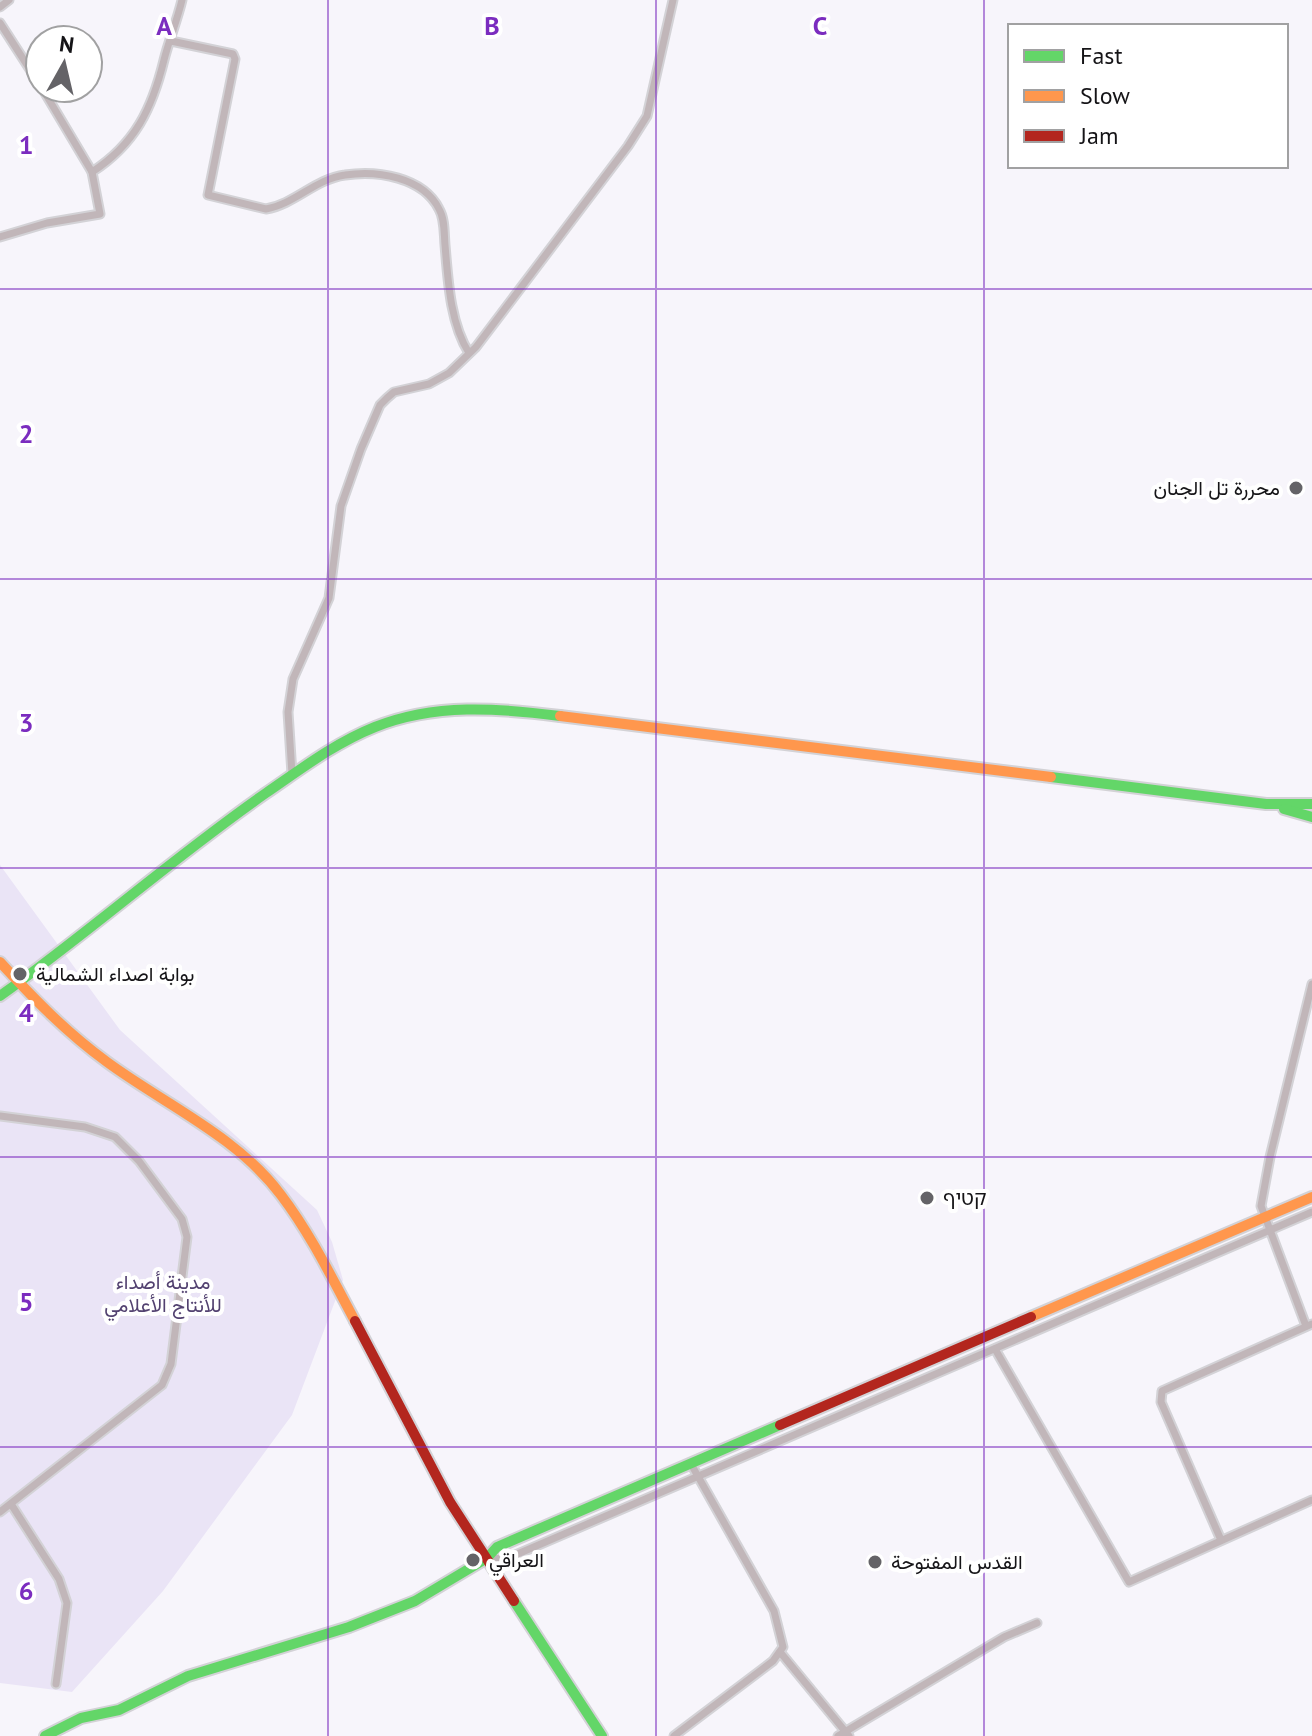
<svg xmlns="http://www.w3.org/2000/svg" width="1312" height="1736" viewBox="0 0 1312 1736" font-family="'PT Sans',Vazirmatn,'Noto Sans Hebrew',sans-serif">
  <style>
    .green { fill: #eae4f6 }
    .lines { fill: none; stroke-linecap: round; stroke-linejoin: round }
    .street-casing { stroke: #d3d2d6; stroke-width: 11 }
    .fast-casing { stroke: #d3d2d6; stroke-width: 14 }
    .slow-casing { stroke: #d3d2d6; stroke-width: 14 }
    .jam-casing { stroke: #d3d2d6; stroke-width: 14 }
    .street { stroke: #c1b6b9; stroke-width: 7 }
    .fast { stroke: #63d668; stroke-width: 10 }
    .slow { stroke: #ff974d; stroke-width: 10 }
    .jam { stroke: #b3261e; stroke-width: 10 }
    .grid { fill: none; stroke: #7b2cbf; stroke-width: 2; stroke-opacity: 0.55 }
    .poi-dot { fill: #646367; stroke: #fff; stroke-width: 3 }
    .labels { text-anchor: middle; stroke-width: 8; stroke-linejoin: round; paint-order: stroke }
    .poi-label { font-size: 20px; fill: #151417; stroke: #fff; text-anchor: start }
    .park-label { font-size: 20px; fill: #524170; stroke: #fff }
    .grid-label { font-size: 26px; text-anchor: middle; font-weight: bold; fill: #7b2cbf; stroke: #fff; stroke-width: 8; stroke-linejoin: round; paint-order: stroke }
  </style>
  <rect width="100%" height="100%" fill="#f7f5fb"/>
  <path class="green" d="M0,865L120,1030L317,1210L332,1242L343,1280L292,1415L163,1591L72,1692L0,1683Z"/>
  <g class="lines">
    <defs>
      <g id="street">
        <path d="M0,7L9,0"/>
        <path d="M0,23L40,85"/>
        <path d="M171,41L233,54L235,59L208,195L266,209C295,204 315,179 345,175C377,170 423,177 439,209C445,219 444,234 445,245C448,280 450,323 469,353"/>
        <path d="M92,172C135,144 152,109 164,60C169,40 177,21 182,0"/>
        <path d="M0,237L47,223L100,214L92,172L42,88"/>
        <path d="M292,774L288,712L293,679L329,598L341,506L361,449L380,405L387,398L394,392L429,384L449,373L476,347L628,146L647,116L673,0"/>
        <path d="M0,1116L85,1127L115,1137L139,1161L182,1219L187,1237L171,1364L162,1385L0,1512"/>
        <path d="M1306,1326L1261,1206L1270,1157L1312,984"/>
        <path d="M995,1349L1129,1582L1312,1500"/>
        <path d="M11,1504L59,1579L67,1603L56,1684"/>
        <path d="M1221,1540L1161,1402L1162,1391L1312,1324"/>
        <path d="M487,1558L506,1559L1312,1212"/>
        <path d="M780,1652L849,1736"/>
        <path d="M674,1736L773,1661L783,1647L774,1611L691,1464"/>
        <path d="M838,1736L1004,1637L1037,1623"/>
      </g>
      <g id="fast">
        <path d="M1051,777L1266,804H1312"/>
        <path d="M1284,809L1312,817"/>
        <path d="M0,996C91,931 174,857 266,793C301,769 335,743 375,727C435,703 498,708 560,716"/>
        <path d="M514,1601L602,1736"/>
        <path d="M45,1736L81,1718L119,1710L188,1676L349,1627L415,1601L487,1558L497,1547L780,1425"/>
      </g>
      <g id="slow">
        <path d="M560,716L1051,777"/>
        <path d="M0,962C34,999 66,1032 107,1062C164,1104 237,1136 281,1195C310,1233 332,1278 355,1321"/>
        <path d="M1031,1317L1312,1197"/>
      </g>
      <g id="jam">
        <path d="M355,1321L450,1502L514,1601"/>
        <path d="M780,1425L1031,1317"/>
      </g>
    </defs>
    <use href="#street" class="street-casing"/>
    <use href="#fast" class="fast-casing"/>
    <use href="#slow" class="slow-casing"/>
    <use href="#jam" class="jam-casing"/>
    <use href="#street" class="street"/>
    <use href="#fast" class="fast"/>
    <use href="#slow" class="slow"/>
    <use href="#jam" class="jam"/>
  </g>
  <path class="grid" d="M328,0V1736M656,0V1736M984,0V1736M0,289H1312M0,579H1312M0,868H1312M0,1157H1312M0,1447H1312"/>
  <g class="poi-dot">
    <circle cx="1296" cy="488" r="8"/>
    <circle cx="20" cy="974" r="8"/>
    <circle cx="927" cy="1198" r="8"/>
    <circle cx="473" cy="1560" r="8"/>
    <circle cx="875" cy="1562" r="8"/>
  </g>
  <g class="labels">
    <g class="poi-label">
      <text x="1280" y="495" text-anchor="end">محررة تل الجنان</text>
      <text x="36" y="981">بوابة اصداء الشمالية</text>
      <text x="943" y="1205">קטיף</text>
      <text x="489" y="1567">العراقي</text>
      <text x="891" y="1569">القدس المفتوحة</text>
    </g>
    <g class="park-label">
      <text x="163" y="1289">مدينة أصداء<tspan x="163" dy="23">للأنتاج الأعلامي</tspan></text>
    </g>
  </g>
  <g class="grid-label">
    <text x="164" y="35">A</text>
    <text x="492" y="35">B</text>
    <text x="820" y="35">C</text>
    <text x="26" y="154">1</text>
    <text x="26" y="443">2</text>
    <text x="26" y="732">3</text>
    <text x="26" y="1022">4</text>
    <text x="26" y="1311">5</text>
    <text x="26" y="1600">6</text>
  </g>
  <rect x="1008" y="24" width="280" height="144" fill="#ffffff" stroke="#a1a1a2" stroke-width="2"/>
  <rect x="1024" y="50" width="40" height="12" fill="#63d668" stroke="#a1a1a2" stroke-width="2"/>
  <text x="1080" y="64" font-size="24" fill="#151417">Fast</text>
  <rect x="1024" y="90" width="40" height="12" fill="#ff974d" stroke="#a1a1a2" stroke-width="2"/>
  <text x="1080" y="104" font-size="24" fill="#151417">Slow</text>
  <rect x="1024" y="130" width="40" height="12" fill="#b3261e" stroke="#a1a1a2" stroke-width="2"/>
  <text x="1080" y="144" font-size="24" fill="#151417">Jam</text>
  <g transform="translate(64 64) rotate(8)"><circle r="38" fill="#ffffff" stroke="#a1a1a2" stroke-width="2"/>
  <path d="M0-6L14 30L0 20L-14 30Z" fill="#646367"/>
  <text y="-12" font-size="22" font-weight="bold" text-anchor="middle" fill="#151417">N</text>
  </g>
</svg>
